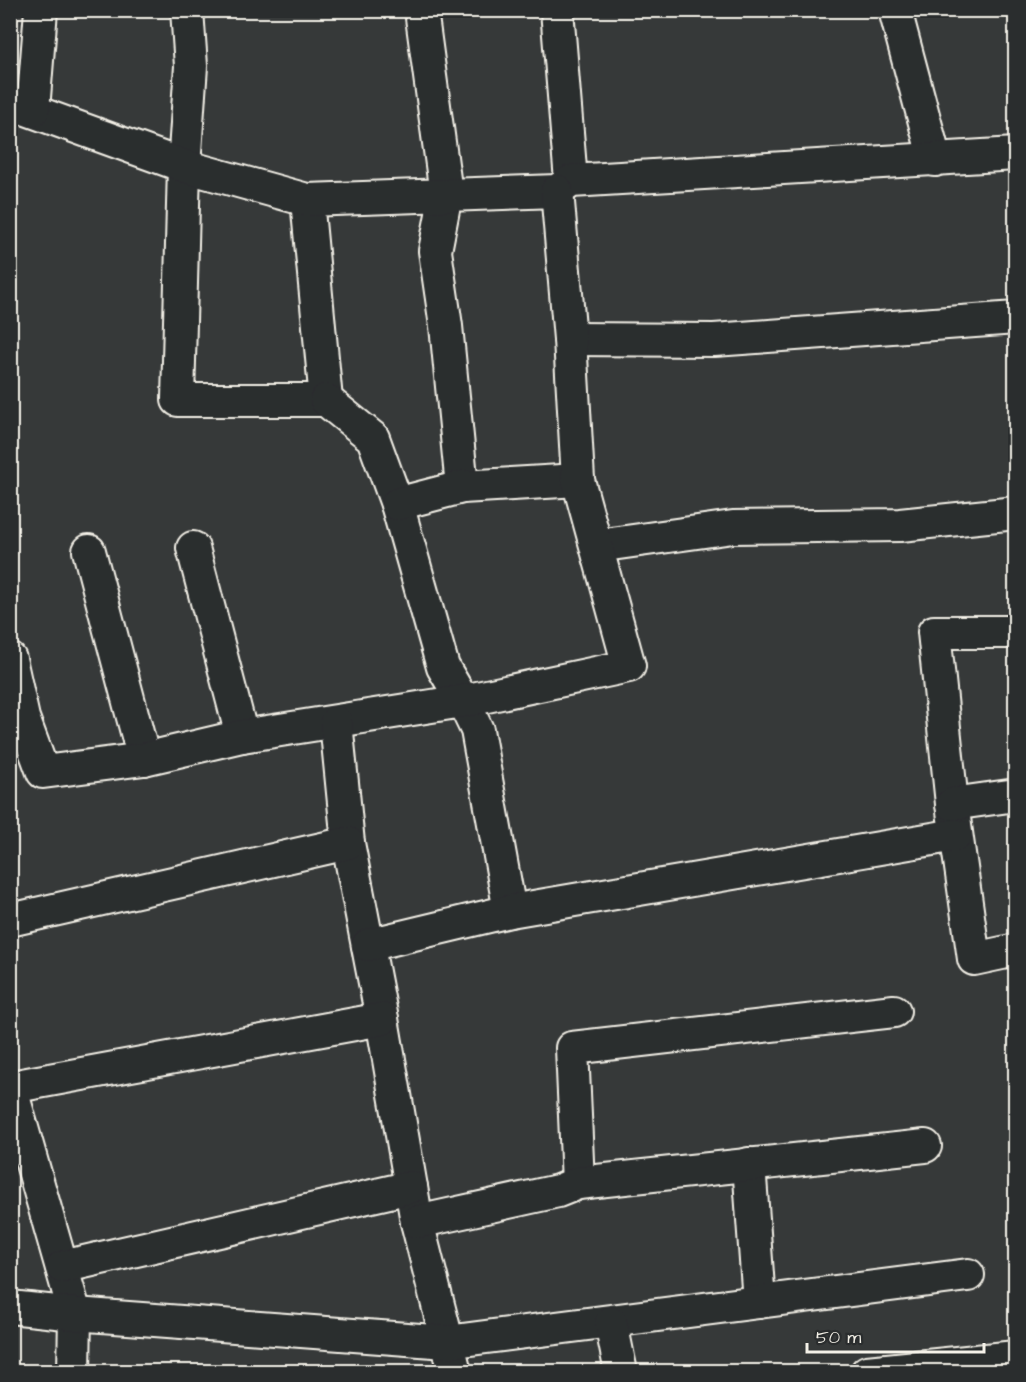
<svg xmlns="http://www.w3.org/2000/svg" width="1026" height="1382" viewBox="0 0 1026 1382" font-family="'Architects Daughter',sans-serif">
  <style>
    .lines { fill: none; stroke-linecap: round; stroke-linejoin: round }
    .minor-casing { stroke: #f4f1e8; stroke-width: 36 }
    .minor { stroke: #2a2d2e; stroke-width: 32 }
  </style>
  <rect width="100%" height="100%" fill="#363939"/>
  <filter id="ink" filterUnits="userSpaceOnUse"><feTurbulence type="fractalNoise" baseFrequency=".0167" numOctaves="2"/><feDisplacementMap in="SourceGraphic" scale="12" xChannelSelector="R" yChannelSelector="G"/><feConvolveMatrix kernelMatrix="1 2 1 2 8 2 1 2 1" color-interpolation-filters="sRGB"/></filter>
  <g filter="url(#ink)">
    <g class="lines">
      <defs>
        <g id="minor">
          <path d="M187,10L191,66L184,166L178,400H326L307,200"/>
          <path d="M421,10L446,194L435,251L446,326L462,487"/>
          <path d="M557,10L571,181"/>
          <path d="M895,10L935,160"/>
          <path d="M10,103L184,166L307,200L557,191L571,181L1016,154"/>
          <path d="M33,110L41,10"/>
          <path d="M570,339L714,340L1016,318"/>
          <path d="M326,400L373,438L397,504L443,667L463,701L477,730L510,911"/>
          <path d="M397,504L462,487L578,480"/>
          <path d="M597,546L733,527L900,525L1016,513"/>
          <path d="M193,548L242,736"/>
          <path d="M89,551L144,759"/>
          <path d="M1016,632H934L952,804L974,959L1016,950"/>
          <path d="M10,659L23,718L43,772L144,759L242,736L463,701L629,666L578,480L570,339L557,191"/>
          <path d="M336,722L348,843L382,1019L417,1222L455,1372"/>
          <path d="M952,804L1016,795"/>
          <path d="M10,920L348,843"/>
          <path d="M368,945L510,911L956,835"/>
          <path d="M10,1086L75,1314L74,1372"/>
          <path d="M11,1087L382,1019"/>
          <path d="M749,1164L759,1302"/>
          <path d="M578,1183L572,1048L894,1011"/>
          <path d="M417,1222L558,1191L578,1183L925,1146"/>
          <path d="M62,1267L411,1187"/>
          <path d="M10,1307L75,1314L447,1342L968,1275"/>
          <path d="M611,1323L621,1372"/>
          <path d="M867,1372L1016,1357"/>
        </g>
      </defs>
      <use href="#minor" class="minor-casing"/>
      <use href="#minor" class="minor"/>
    </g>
  </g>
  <rect width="1026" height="1382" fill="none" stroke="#2a2d2e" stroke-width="36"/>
  <rect x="18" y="18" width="990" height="1346" fill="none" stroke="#f4f1e8" stroke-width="2" filter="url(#ink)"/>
  <path d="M807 1343v9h177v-9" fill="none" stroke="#f4f1e8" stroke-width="3"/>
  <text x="816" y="1343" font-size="18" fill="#f4f1e8" stroke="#2a2d2e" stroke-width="4.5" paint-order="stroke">50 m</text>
</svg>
